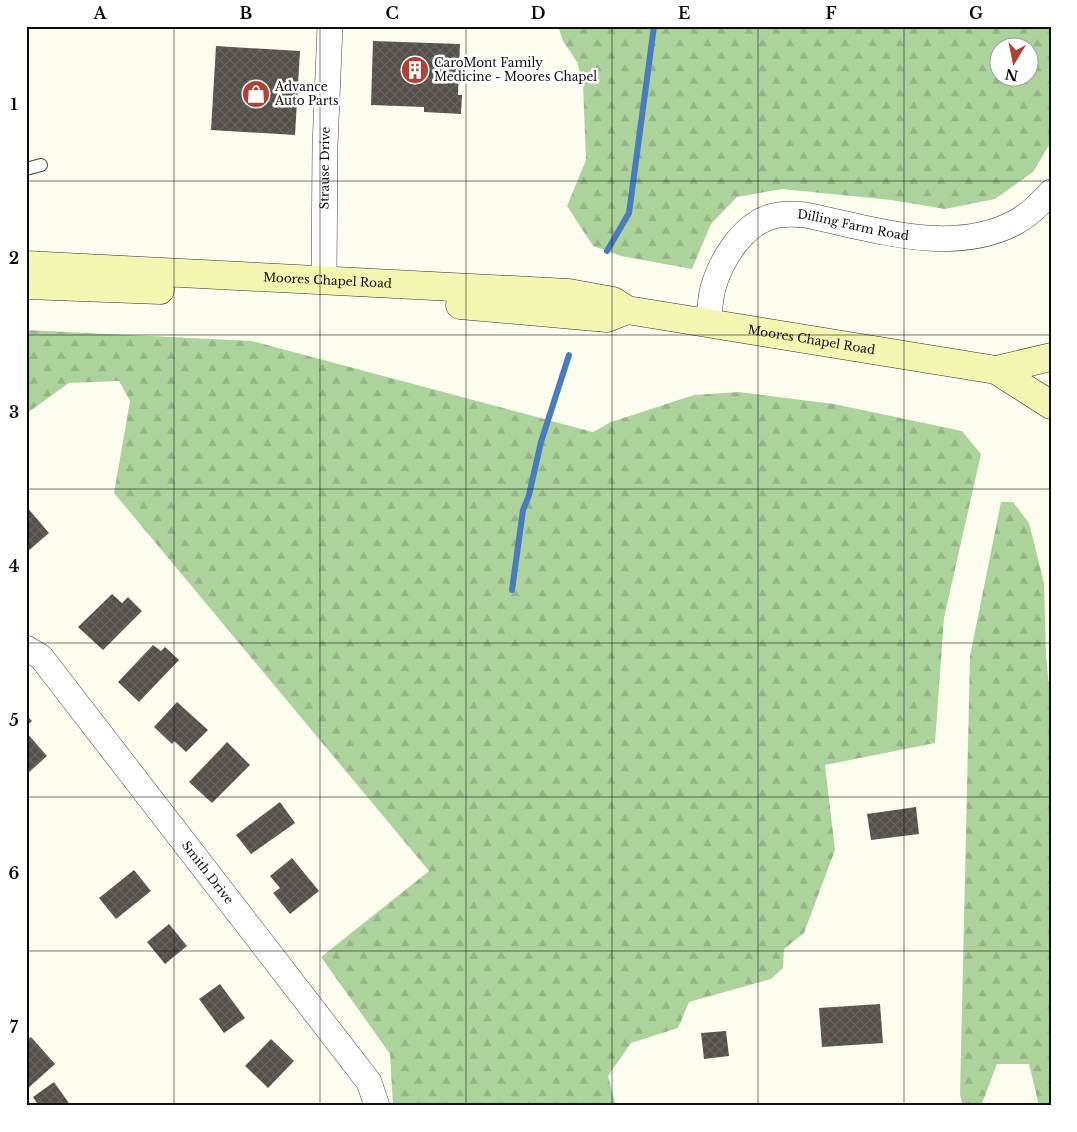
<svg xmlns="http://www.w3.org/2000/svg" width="1077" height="1132" viewBox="0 0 1077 1132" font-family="'Libre Baskerville',serif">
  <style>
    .forest { fill: url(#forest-firs); fill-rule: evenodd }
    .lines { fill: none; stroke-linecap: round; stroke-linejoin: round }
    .stream { stroke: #487cbf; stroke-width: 6 }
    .building { fill: url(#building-cross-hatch) }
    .service-casing { stroke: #404040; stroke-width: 14 }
    .minor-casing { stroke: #404040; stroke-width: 26 }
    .secondary-casing { stroke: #2f2f2f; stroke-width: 29 }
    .service { stroke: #fff; stroke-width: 12 }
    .minor { stroke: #fff; stroke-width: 25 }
    .secondary { stroke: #f3f6b1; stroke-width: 28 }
    .grid { fill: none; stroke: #0d0d0d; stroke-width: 1; stroke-opacity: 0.55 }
    .labels { text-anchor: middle; stroke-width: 5; stroke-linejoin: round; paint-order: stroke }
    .poi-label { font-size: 12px; fill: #0d0d0d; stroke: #fff; text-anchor: start }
    .street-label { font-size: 12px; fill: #0d0d0d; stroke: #fff }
    .neatline { fill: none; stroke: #0d0d0d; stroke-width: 2 }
    .grid-label { font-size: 16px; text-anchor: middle; font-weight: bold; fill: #0d0d0d }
  </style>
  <defs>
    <pattern id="forest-firs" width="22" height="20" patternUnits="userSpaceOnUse" patternTransform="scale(1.25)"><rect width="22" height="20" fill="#add39d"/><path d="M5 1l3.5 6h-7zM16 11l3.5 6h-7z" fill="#94b486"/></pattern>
    <pattern id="building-cross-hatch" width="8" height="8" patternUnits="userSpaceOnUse" patternTransform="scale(1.25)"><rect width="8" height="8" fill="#55504b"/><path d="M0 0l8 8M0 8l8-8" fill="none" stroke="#686460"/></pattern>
  </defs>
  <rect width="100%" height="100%" fill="#fdfdef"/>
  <g class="forest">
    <path d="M558,26H1051V142L1033,172L995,199L945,209L891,200L782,189L737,197L711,224L692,269L621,256L593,246L567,206L586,160L583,84L577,62L563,41ZM1000,48H1030V78H1000Z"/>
    <path d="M26,330L252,341L593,432L611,422L694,395L739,392L834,404L962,431L981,454L944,618L935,743L825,765L835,850L804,933L784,949L783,968L771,979L689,1002L678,1028L631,1043L608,1076L616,1106H393L390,1054L321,957L429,871L114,493L130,401L119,381L69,383L26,414Z"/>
    <path d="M1001,502H1013L1029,523L1044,583L1046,656L1051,705V1106H1039L1029,1064H997L981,1106H963L960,1095L970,656Z"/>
  </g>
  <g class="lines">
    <g class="stream">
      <path d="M607,251L629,213L654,26"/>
      <path d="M512,590L523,510L529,495L541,442L569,355"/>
    </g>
  </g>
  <g class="building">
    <path d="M373,41L460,44L458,95H462L461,114L424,112V107L371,105Z"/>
    <path d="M216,46L300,51L295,135L211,130Z"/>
    <path d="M26,506L49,533L26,553Z"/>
    <path d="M112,594L122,603L128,597L142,611L103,650L78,627Z"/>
    <path d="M153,645L161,651L165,647L179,660L139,702L118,682Z"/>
    <path d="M177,702L208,730L186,752L174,741L172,744L154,727Z"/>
    <path d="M26,715L32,721L26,726Z"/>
    <path d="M26,732L47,756L27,774L26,773Z"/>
    <path d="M227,742L250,765L212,803L189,782Z"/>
    <path d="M280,802L295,823L251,854L236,835Z"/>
    <path d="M916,807L919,834L871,840L867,814Z"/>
    <path d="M292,858L319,891L290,914L273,893L280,888L270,876Z"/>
    <path d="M134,870L151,891L116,919L99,898Z"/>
    <path d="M169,924L187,946L165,964L147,942Z"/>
    <path d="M220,984L245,1018L224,1033L199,999Z"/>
    <path d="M880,1004L883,1043L822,1047L819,1008Z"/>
    <path d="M726,1031L729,1056L704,1059L701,1033Z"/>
    <path d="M31,1037L55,1064L26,1090V1041Z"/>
    <path d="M271,1039L294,1061L268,1088L245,1066Z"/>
    <path d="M54,1082L71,1106H39L33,1097Z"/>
  </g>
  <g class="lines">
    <defs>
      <path id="service" d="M26,169L41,165"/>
      <g id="minor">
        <path id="s1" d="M324,279L325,146L330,26"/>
        <path id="s2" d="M708,323C710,312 710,299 713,288C721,260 742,226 770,217C782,213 794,214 805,215C871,228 952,257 1016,222C1029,215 1041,203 1051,192"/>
        <path id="s3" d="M26,648L41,657L369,1082L377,1106"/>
      </g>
      <g id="secondary">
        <path id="s4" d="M26,265L569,293L613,301L627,310L996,370L1051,405"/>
        <path d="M26,285L160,290"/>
        <path d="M460,305L607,318L627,310"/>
        <path d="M996,370L1051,357"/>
      </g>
    </defs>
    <use href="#service" class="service-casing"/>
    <use href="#minor" class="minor-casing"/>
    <use href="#secondary" class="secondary-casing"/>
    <use href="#service" class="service"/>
    <use href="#minor" class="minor"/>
    <use href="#secondary" class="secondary"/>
  </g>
  <path class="grid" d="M174,26V1106M320,26V1106M466,26V1106M612,26V1106M758,26V1106M904,26V1106M26,181H1051M26,335H1051M26,489H1051M26,643H1051M26,797H1051M26,951H1051"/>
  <defs>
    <symbol id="building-disc" viewBox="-11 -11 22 22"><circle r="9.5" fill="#ae4234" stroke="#fff"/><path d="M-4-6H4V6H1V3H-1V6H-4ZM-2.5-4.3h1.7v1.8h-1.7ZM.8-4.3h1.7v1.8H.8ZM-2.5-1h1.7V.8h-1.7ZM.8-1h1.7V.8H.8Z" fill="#fff"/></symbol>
    <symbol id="shop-disc" viewBox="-11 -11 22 22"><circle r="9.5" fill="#ae4234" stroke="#fff"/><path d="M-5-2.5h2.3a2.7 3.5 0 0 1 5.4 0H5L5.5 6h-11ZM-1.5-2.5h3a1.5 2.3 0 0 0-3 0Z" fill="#fff"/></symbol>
  </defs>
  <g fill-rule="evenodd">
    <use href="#building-disc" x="399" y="54" width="32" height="32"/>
    <use href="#shop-disc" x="240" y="78" width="32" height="32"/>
  </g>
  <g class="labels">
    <g class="poi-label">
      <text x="434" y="67">CaroMont Family<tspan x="434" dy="14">Medicine - Moores Chapel</tspan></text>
      <text x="275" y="91">Advance<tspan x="275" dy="14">Auto Parts</tspan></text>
    </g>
    <g class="street-label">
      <text dy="4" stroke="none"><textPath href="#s1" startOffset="111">Strause Drive</textPath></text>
      <text dy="4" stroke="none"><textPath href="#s2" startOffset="214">Dilling Farm Road</textPath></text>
      <text dy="4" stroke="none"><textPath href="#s4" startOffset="302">Moores Chapel Road</textPath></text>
      <text dy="4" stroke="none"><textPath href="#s4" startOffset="792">Moores Chapel Road</textPath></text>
      <text dy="4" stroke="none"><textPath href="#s3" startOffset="290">Smith Drive</textPath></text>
    </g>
  </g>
  <rect width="1077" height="1132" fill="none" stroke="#ffffff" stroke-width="55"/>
  <g transform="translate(1014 62) rotate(190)"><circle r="24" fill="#ffffff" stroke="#9e9e9e"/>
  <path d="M0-4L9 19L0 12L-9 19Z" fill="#ae4234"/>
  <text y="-8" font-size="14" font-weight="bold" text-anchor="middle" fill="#0d0d0d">N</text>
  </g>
  <rect x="28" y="28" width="1022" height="1076" class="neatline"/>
  <g class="grid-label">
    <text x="100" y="19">A</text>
    <text x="246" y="19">B</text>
    <text x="392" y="19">C</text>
    <text x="538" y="19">D</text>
    <text x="684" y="19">E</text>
    <text x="831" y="19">F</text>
    <text x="976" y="19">G</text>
    <text x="14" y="110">1</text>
    <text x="14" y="264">2</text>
    <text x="14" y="418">3</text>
    <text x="14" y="572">4</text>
    <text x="14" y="726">5</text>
    <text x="14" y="879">6</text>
    <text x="14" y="1033">7</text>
  </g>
</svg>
